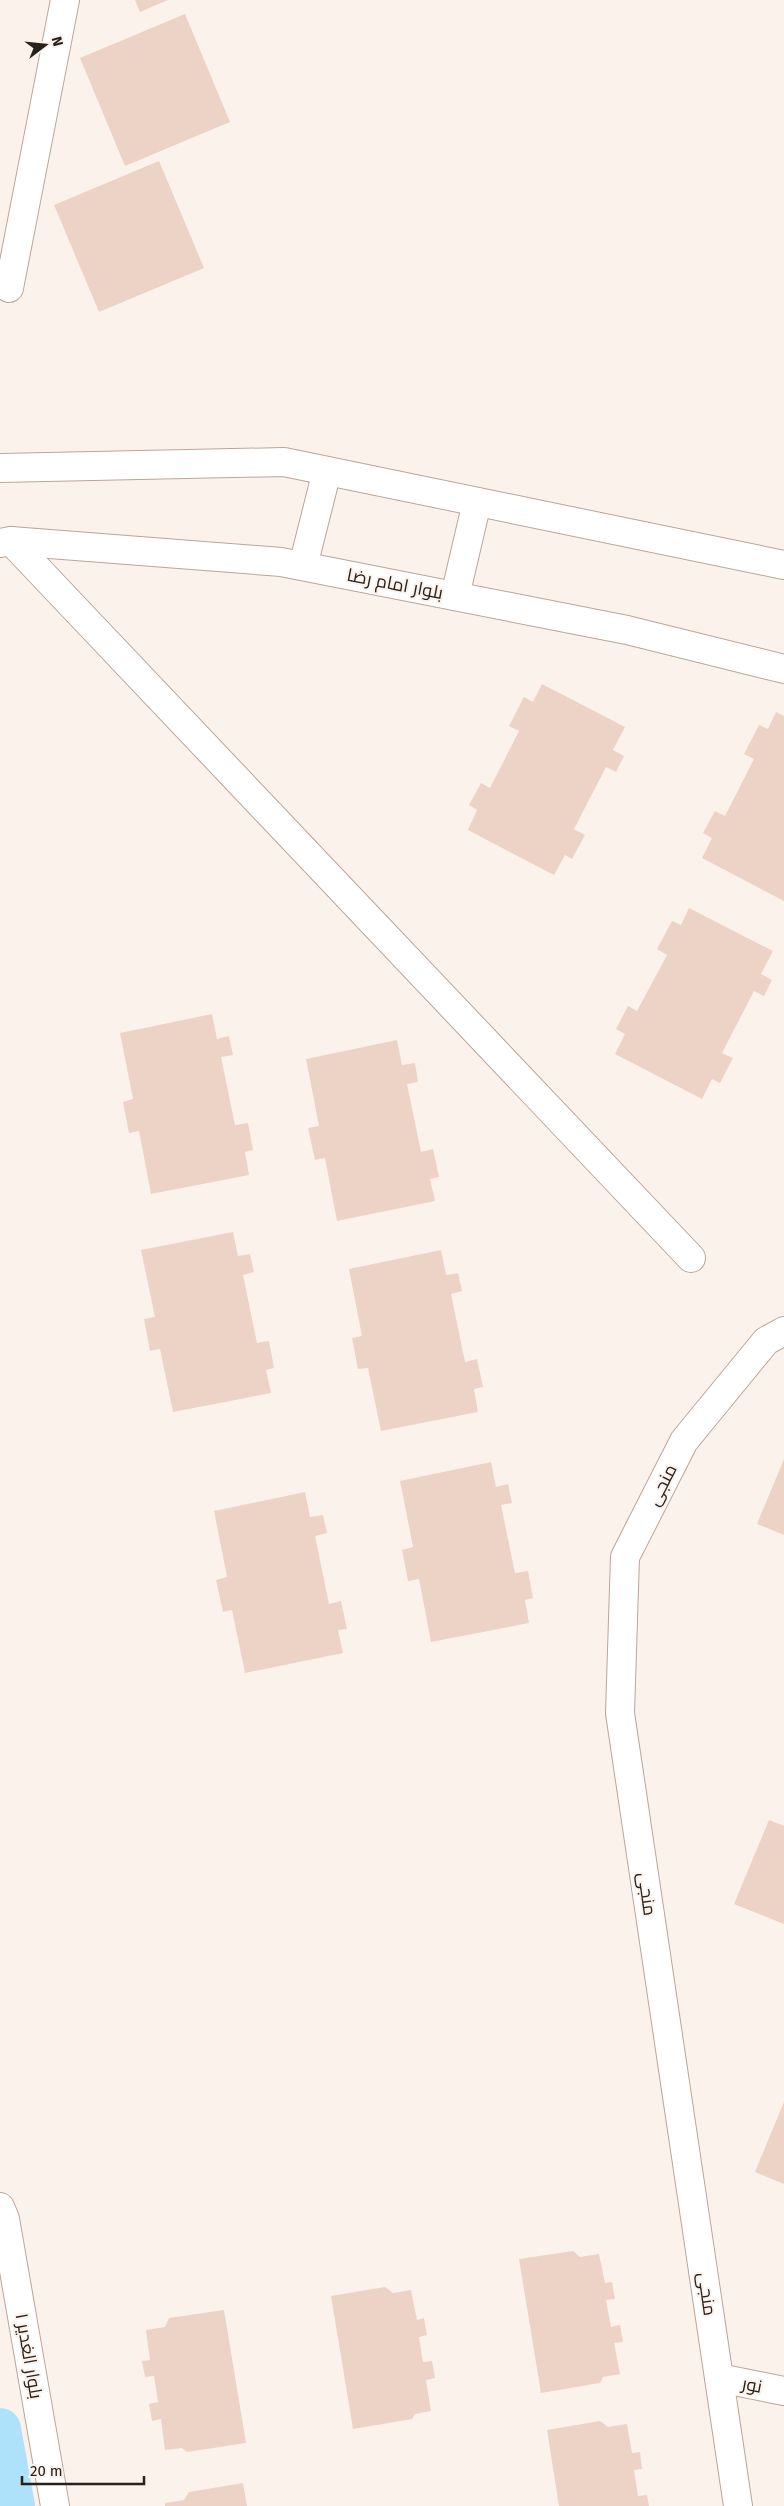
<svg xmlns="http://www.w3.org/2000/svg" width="784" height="2506" viewBox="0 0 784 2506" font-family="'Fira Sans',Cairo,sans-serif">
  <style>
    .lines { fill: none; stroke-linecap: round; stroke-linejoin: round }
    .canal { stroke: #aee1fa; stroke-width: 42 }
    .building { fill: #ecd3c5 }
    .minor-casing { stroke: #bba596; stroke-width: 30 }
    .tertiary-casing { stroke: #bba596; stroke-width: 30 }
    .minor { stroke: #fff; stroke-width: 28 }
    .tertiary { stroke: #fff; stroke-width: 28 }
    .labels { text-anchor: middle; stroke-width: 4; stroke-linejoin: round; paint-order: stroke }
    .street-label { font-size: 18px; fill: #28201a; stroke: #fcf2ec }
  </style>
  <rect width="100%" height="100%" fill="#fcf2ec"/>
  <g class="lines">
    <path class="canal" d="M0,2429L14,2506"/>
  </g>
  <g class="building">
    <path d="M135,0H168L140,12Z"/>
    <path d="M185,14L230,122L125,166L80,58Z"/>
    <path d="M159,161L204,268L99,312L54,205Z"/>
    <path d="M542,684L625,727L613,750L624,756L616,772L606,767L574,829L585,835L572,859L565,855L554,875L468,830L477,810L469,805L481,783L490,788L519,731L509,726L524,697L533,702Z"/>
    <path d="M776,712L784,716V901L702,858L712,838L703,833L715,811L725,816L754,759L744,754L759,725L768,729Z"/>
    <path d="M689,908L773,951L761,974L772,980L764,996L754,991L722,1053L733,1058L720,1083L712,1079L702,1099L615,1054L625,1034L616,1029L628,1006L637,1011L667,955L657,949L672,921L681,925Z"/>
    <path d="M212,1014L217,1039L229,1036L233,1055L221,1057L235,1125L248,1123L253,1150L245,1152L249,1175L151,1194L139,1131L129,1133L123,1102L133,1099L120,1033Z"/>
    <path d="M397,1040L402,1065L415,1063L418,1082L407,1084L421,1152L433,1149L439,1177L430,1179L435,1201L337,1221L325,1158L315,1160L308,1128L319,1126L306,1059Z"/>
    <path d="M233,1232L238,1256L250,1254L254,1272L243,1275L257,1343L269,1341L274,1368L266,1370L271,1393L173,1412L160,1349L150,1351L144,1319L155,1317L141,1250Z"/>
    <path d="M441,1250L446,1275L458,1273L462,1291L451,1294L465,1362L477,1359L483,1387L474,1389L478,1412L381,1431L368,1368L358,1369L352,1338L362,1336L349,1269Z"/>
    <path d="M784,1459V1535L757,1524Z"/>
    <path d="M491,1462L496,1487L508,1484L512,1503L501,1505L515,1573L528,1571L533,1598L525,1600L529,1623L431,1642L419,1579L408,1581L402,1550L413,1547L400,1481Z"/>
    <path d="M305,1492L310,1517L323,1515L327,1533L315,1536L329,1604L341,1601L347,1629L338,1630L343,1653L245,1673L232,1610L223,1612L216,1580L227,1577L214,1511Z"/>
    <path d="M769,1820L784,1826V1924L734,1904Z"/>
    <path d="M784,2102V2184L755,2172Z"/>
    <path d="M573,2251L580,2257L599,2254L605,2283L612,2282L615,2299L606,2300L611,2327L620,2325L623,2342L614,2343L620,2374L603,2377L600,2383L541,2393L519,2259Z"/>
    <path d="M385,2287L393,2293L411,2290L417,2320L424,2318L427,2335L419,2337L423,2362L432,2361L435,2378L426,2380L431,2411L415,2414L412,2419L353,2429L331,2296Z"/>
    <path d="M224,2310L246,2443L187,2452L182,2448L165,2450L161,2419L152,2421L149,2404L158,2402L154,2376L145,2377L142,2361L150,2360L146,2330L165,2327L169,2318Z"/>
    <path d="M600,2421L608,2427L627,2424L632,2453L640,2452L642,2469L634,2470L638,2496L647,2495L649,2506H559L547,2430Z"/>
    <path d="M243,2483L247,2506H165V2503L184,2500L189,2492Z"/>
  </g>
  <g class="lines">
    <defs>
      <g id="minor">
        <path d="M9,288L65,0"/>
        <path d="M11,541L691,1258"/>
        <path d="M719,2378L784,2391"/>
        <path d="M738,2506L620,1713L625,1557L684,1441L766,1341L784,1331"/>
      </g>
      <g id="tertiary">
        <path d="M0,468L284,462L784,565"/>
        <path d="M0,543L11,541L281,562L627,630L784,669"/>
        <path d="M303,566L327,471"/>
        <path d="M455,596L477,502"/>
        <path d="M0,2207L5,2219L55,2506"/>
      </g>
    </defs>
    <use href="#minor" class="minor-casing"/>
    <use href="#tertiary" class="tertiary-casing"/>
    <use href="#minor" class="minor"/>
    <use href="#tertiary" class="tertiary"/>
  </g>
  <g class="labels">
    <g class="street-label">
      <text transform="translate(395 584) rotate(11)" y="6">بلوار امام رضا</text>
      <text transform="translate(662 1485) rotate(-63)" y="6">منجی</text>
      <text transform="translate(647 1894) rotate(82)" y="6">منجی</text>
      <text transform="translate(707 2294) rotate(82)" y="6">منجی</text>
      <text transform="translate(29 2356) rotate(80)" y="6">بلوار الغدیر ۱</text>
      <text transform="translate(752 2385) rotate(11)" y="6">نور</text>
    </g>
  </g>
  <g transform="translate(45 45) rotate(74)" stroke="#fcf2ec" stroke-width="4" paint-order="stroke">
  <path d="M0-4L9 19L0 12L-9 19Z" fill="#28201a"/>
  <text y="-8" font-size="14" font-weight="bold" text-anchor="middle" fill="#28201a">N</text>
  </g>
  <path d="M22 2476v8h122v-8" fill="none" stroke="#28201a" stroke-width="2.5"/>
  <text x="30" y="2476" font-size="15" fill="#28201a" stroke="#fcf2ec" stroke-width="4" paint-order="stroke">20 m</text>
</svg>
